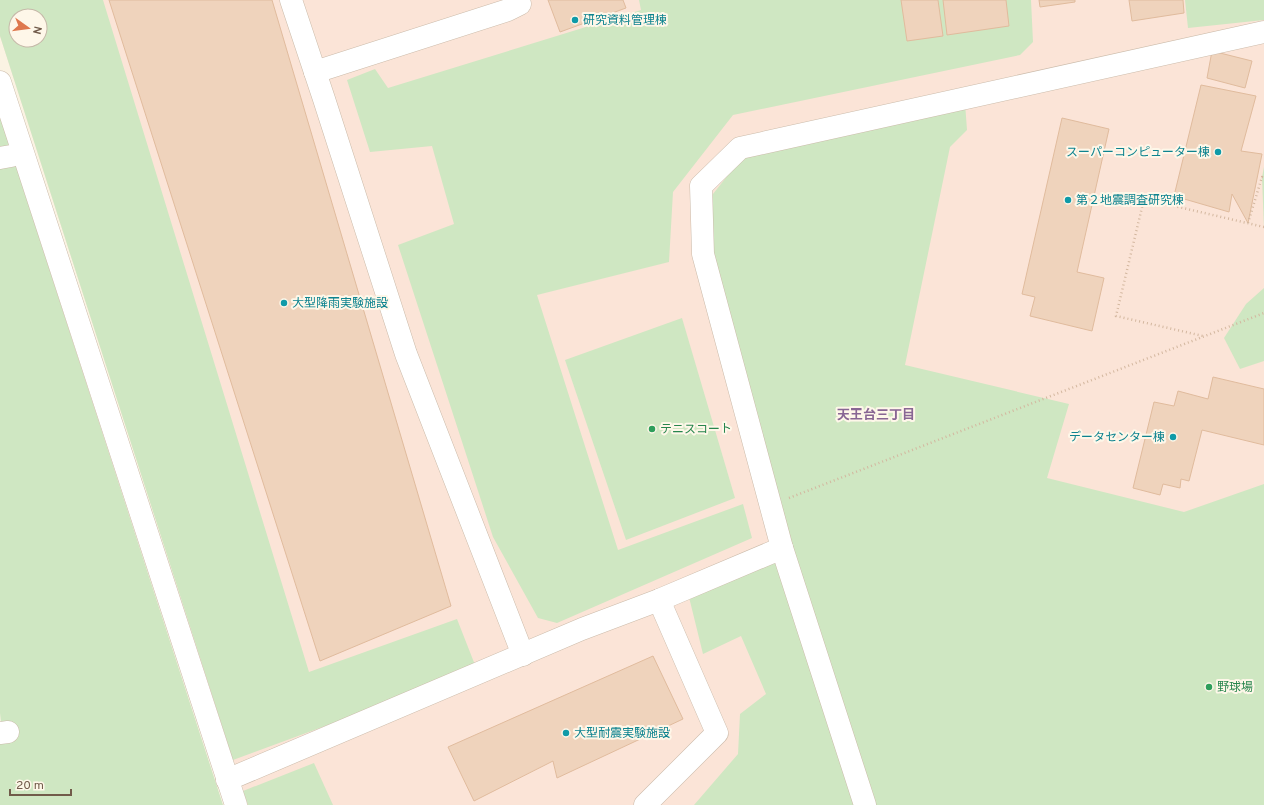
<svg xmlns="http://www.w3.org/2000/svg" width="1264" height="805" viewBox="0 0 1264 805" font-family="Overpass,'Noto Sans JP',sans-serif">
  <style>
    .commercial { fill: #fbe4d7; fill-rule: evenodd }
    .green { fill: #cfe7c2; fill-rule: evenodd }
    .building { fill: #efd3bc; stroke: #e0bb9d }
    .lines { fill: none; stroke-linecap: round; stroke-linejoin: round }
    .minor-casing { stroke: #cbbbaa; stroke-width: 23 }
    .path { stroke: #d3b79f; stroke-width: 2.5; stroke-dasharray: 1 3; stroke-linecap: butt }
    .minor { stroke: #fff; stroke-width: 22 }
    .culture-dot { fill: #0f9aa8; stroke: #fef7e9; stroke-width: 1.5 }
    .leisure-dot { fill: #2e9e5b; stroke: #fef7e9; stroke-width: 1.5 }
    .labels { text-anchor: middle; stroke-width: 4; stroke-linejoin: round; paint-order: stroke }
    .culture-label { font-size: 12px; fill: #0d838f; stroke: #fef7e9; text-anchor: start }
    .leisure-label { font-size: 12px; fill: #27864d; stroke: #fef7e9; text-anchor: start }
    .neighbourhood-label { font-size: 13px; font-weight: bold; fill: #886694; stroke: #fef7e9 }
  </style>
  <rect width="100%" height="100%" fill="#fbf3e3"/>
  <path class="commercial" d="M0,0H1264V805H248L0,36ZM16,16H40V40H16Z"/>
  <g class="green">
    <path d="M0,0H103L309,672L457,619L477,670L233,760L0,36ZM16,16H40V40H16Z"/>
    <path d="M639,0H1031L1033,42L1020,55L733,115L673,192L669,262L537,295L618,550L743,504L752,538L557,623L538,618L493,537L398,245L454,224L432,146L370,152L347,80L375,69L388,88L641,10Z"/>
    <path d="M1185,0H1264V20L1188,28Z"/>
    <path d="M964,89L967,130L950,147L905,365L1069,404L1047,478L1184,512L1264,484V805H694L738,754L740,714L766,694L741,636L703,654L687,589L776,559L700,245L705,204L740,160Z"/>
    <path d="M0,117L223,805H0V734L2,733L0,713Z"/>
    <path d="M1264,167V229L1262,177Z"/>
    <path d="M1264,288V361L1240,369L1224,338L1246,304Z"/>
    <path d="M682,318L735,498L626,540L565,360Z"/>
    <path d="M314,763L333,805H248L243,791Z"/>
  </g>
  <g class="building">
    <path d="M109,0H272L451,606L320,661Z"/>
    <path d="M548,0H623L626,8L560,32Z"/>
    <path d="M901,0H938L943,36L907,41Z"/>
    <path d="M943,0H1006L1009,26L947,35Z"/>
    <path d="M1039,0H1075V2L1040,7Z"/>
    <path d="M1129,0H1183L1184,13L1132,21Z"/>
    <path d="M1212,51L1252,61L1245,88L1207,78Z"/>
    <path d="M1201,85L1256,96L1241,151L1262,154L1248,223L1232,194L1229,212L1174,196Z"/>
    <path d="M1062,118L1109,129L1077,272L1104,278L1092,331L1030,316L1035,297L1022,294Z"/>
    <path d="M1213,377L1264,389V445L1202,430L1189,481L1181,479L1180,488L1163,484L1160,495L1133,488L1154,402L1174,406L1178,391L1208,399Z"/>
    <path d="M653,656L683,719L557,778L553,761L474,801L448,747Z"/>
  </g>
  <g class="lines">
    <defs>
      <g id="minor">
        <path d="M291,0L324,99L406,354L523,655"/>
        <path d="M315,72L508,10L520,4L519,0"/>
        <path d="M0,82L236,805"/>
        <path d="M0,158L11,156"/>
        <path d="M0,733L8,732"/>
        <path d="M227,780L582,629L659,600L782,548"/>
        <path d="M645,805L717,733L659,600"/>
        <path d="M865,805L782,548L703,254L701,186L740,148L1264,32"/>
      </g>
    </defs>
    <use href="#minor" class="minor-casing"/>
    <g class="path">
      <path d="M1119,193L1264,227"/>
      <path d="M1144,199L1116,316L1203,336"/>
      <path d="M1248,223L1262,177L1264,178"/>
      <path d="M789,498L1264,313"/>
    </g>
    <use href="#minor" class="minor"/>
  </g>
  <g class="culture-dot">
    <circle cx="575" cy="20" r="4"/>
    <circle cx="1218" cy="152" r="4"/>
    <circle cx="1068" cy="200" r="4"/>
    <circle cx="284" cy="303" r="4"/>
    <circle cx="1173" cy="437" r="4"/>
    <circle cx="566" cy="733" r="4"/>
  </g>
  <g class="leisure-dot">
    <circle cx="652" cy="429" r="4"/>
    <circle cx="1209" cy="687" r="4"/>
  </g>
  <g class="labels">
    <g class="culture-label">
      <text x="583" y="24">研究資料管理棟</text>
      <text x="1210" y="156" text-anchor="end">スーパーコンピューター棟</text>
      <text x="1076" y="204">第２地震調査研究棟</text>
      <text x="292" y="307">大型降雨実験施設</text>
      <text x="1165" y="441" text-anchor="end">データセンター棟</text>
      <text x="574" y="737">大型耐震実験施設</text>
    </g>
    <g class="leisure-label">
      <text x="660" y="433">テニスコート</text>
      <text x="1217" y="691">野球場</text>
    </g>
    <g class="neighbourhood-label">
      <text x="876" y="419">天王台三丁目</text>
    </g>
  </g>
  <g transform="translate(28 28) rotate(104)"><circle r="19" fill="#fef7e9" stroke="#c6b9a9"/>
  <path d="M0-3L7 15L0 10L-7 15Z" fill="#de784e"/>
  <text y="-6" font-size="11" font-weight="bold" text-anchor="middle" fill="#715b4a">N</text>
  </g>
  <path d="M10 789v6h61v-6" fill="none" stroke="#715b4a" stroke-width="2"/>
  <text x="16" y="789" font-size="12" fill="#715b4a" stroke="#fef7e9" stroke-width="3" paint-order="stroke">20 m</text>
</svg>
